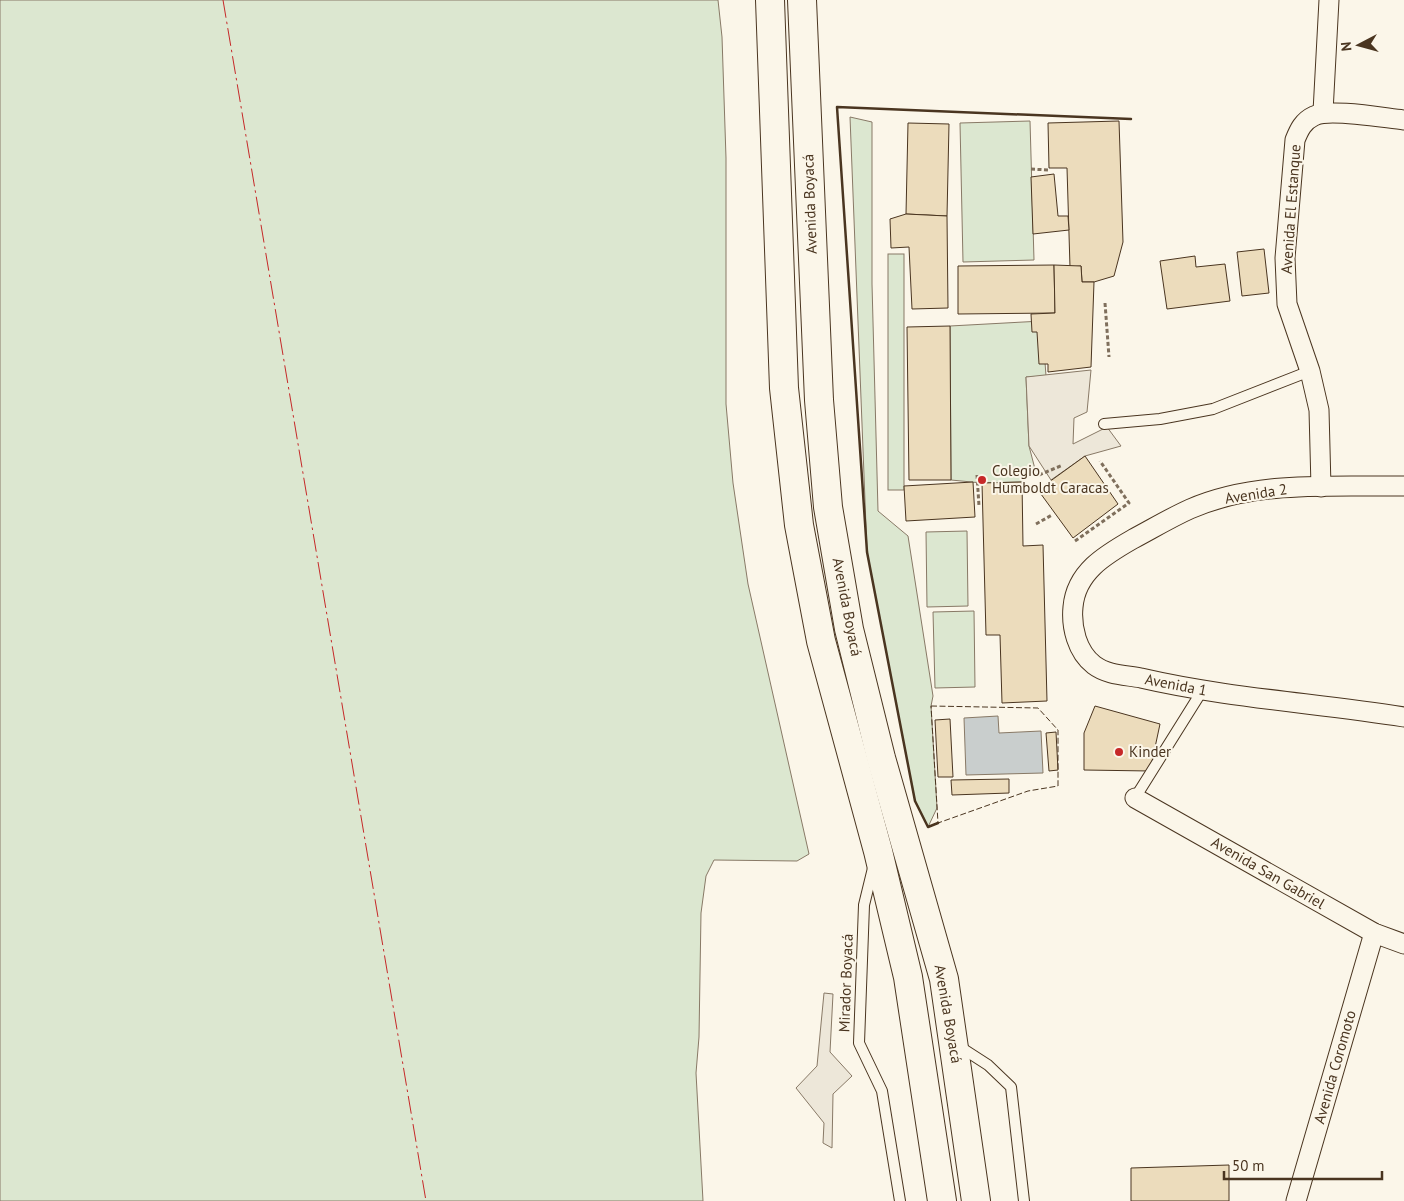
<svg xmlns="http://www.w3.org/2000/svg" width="1404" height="1201" viewBox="0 0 1404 1201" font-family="'PT Sans',sans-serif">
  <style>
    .green { fill: #dce7d0; stroke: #887966 }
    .parking { fill: #ede7d9; stroke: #887966 }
    .water { fill: #c9cecd; stroke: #887966 }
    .building { fill: #ecdcbc; stroke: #4a3520 }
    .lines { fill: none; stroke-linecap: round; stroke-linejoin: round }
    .service-casing { stroke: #4a3520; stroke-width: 12 }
    .minor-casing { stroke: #4a3520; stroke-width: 21 }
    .motorway-casing { stroke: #4a3520; stroke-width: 30 }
    .path { stroke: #7f6f5c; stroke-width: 3; stroke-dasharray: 4 2.5; stroke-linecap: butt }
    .service { stroke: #fbf6e9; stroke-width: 10 }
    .minor { stroke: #fbf6e9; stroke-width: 19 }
    .motorway { stroke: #fbf6e9; stroke-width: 28 }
    .fence { stroke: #4a3520; stroke-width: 1; stroke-dasharray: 6 2.5; stroke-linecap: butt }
    .wall { stroke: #4a3520; stroke-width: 2.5 }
    .power { stroke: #c62828; stroke-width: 1; stroke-dasharray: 18 4 2.5 4; stroke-linecap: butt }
    .poi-dot { fill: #c62828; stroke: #fbf6e9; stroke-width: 2 }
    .labels { text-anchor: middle; stroke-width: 4; stroke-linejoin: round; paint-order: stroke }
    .street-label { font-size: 15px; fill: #4a3520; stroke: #fbf6e9 }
    .poi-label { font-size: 15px; fill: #4a3520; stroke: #fbf6e9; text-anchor: start }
  </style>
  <rect width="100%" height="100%" fill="#fbf6e9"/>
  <g class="green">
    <path d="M0,0H718L722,37L726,158V404L733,483L748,584L809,854L797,861L714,860L706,876L701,913L699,1037L696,1073L703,1201H0Z"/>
    <path d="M850,117L872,122V284L878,511L908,536L933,696L931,706L937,808L928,827L915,801L867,552Z"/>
    <path d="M1030,121L1034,260L963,262L960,123Z"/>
    <rect x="888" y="254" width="16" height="236"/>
    <path d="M1042,321L1046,376L1026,377L1029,446L1035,469L1022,482L982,483L951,480L950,326Z"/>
    <path d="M967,531L968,606L927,607L926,532Z"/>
    <path d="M974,611L975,687L935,688L933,612Z"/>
  </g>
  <g class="parking">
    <path d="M1091,370L1087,412L1074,418L1073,444L1107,427L1121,446L1085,456L1051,480L1029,446L1026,377Z"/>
    <path d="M824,993L833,994L830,1052L852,1076L833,1094L832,1148L823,1143L824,1123L796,1088L817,1066Z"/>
  </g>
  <path class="water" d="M998,716L999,733L1041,731L1043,773L966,775L964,718Z"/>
  <g class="building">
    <path d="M1119,121L1123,242L1114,276L1094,282H1082L1081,266L1070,267L1067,168H1049L1048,123Z"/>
    <path d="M908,123L949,124L947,216L906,214Z"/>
    <path d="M1054,174L1058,216H1068L1069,230L1033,234L1031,177Z"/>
    <path d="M906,214L947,216L948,308L912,309L909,247L891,248L890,219Z"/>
    <path d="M1264,249L1269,293L1242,296L1237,252Z"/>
    <path d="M1195,256L1196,267L1225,264L1230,301L1167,309L1160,261Z"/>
    <path d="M1054,265L1055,313L958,314V266Z"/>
    <path d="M1054,265L1081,266L1082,282H1094L1091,367L1048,372V364H1039L1037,332H1032L1031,314L1055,313Z"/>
    <path d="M950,326L951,480H909L907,327Z"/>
    <path d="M1085,456L1118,504L1073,538L1038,490Z"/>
    <path d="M973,482L975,517L906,521L904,486Z"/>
    <path d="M1022,482L1023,546L1043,545L1047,701L1002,703L1000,635H986L982,483Z"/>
    <path d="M1095,706L1160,724L1150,771L1084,770V733Z"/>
    <path d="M950,719L953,777H938L935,720Z"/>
    <path d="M1056,732L1058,770L1049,771L1046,733Z"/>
    <path d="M1009,779V793L952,795L951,780Z"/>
    <path d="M1229,1165V1201H1131V1168Z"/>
  </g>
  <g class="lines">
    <defs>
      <g id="service">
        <path d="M1104,424L1160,419L1213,409L1310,371"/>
        <path d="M1135,798L1202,691"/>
        <path d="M874,864L864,905L859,1043L882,1091L900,1201"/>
        <path d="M957,1045L988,1065L1011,1087L1024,1201"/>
      </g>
      <g id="minor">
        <path d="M1323,112L1329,0"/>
        <path d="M1404,486C1333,487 1256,480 1190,509C1170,518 1152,529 1133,539C1105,555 1076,572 1073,607C1071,627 1077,652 1094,665C1107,675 1125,675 1141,678C1227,698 1317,703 1404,717"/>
        <path d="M1321,487L1319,410L1310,371L1287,304L1285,258L1295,140C1299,130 1303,121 1314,116C1329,108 1384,118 1404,120"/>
        <path d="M1135,798L1374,933L1404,944"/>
        <path d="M1296,1201L1374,933"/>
      </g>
      <g id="motorway">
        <path d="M770,0L784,388L799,525L821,641L878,851L908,977L942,1201"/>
        <path d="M802,0L819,400L828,507L849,629L881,758L944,979L976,1201"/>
      </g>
    </defs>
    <use href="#service" class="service-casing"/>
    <use href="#minor" class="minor-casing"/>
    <use href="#motorway" class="motorway-casing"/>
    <g class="path">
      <path d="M1031,169L1048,170"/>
      <path d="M1105,303L1109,357"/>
      <path d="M977,475L979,506"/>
      <path d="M1039,475L1063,465"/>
      <path d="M1036,524L1052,515"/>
      <path d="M1075,541L1129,503L1100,461"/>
    </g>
    <use href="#service" class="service"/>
    <use href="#minor" class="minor"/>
    <use href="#motorway" class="motorway"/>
    <path class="fence" d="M931,706L1038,708L1058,730V786L1028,791L938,823Z"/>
    <path class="wall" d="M938,823L928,827L915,801L867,552L837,107L1131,119"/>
    <path class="power" d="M223,0L426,1201"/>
  </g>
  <g class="poi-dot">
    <circle cx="982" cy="480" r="5"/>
    <circle cx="1119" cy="752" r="5"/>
  </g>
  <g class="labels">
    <g class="street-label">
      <text transform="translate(810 204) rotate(-92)" y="5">Avenida Boyacá</text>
      <text transform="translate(1291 209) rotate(-86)" y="5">Avenida El Estanque</text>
      <text transform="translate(1256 494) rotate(-9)" y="5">Avenida 2</text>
      <text transform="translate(847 607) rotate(79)" y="5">Avenida Boyacá</text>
      <text transform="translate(1176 685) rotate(11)" y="5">Avenida 1</text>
      <text transform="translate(1268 873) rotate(30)" y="5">Avenida San Gabriel</text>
      <text transform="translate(846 983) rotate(-88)" y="5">Mirador Boyacá</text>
      <text transform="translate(948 1014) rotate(80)" y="5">Avenida Boyacá</text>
      <text transform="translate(1335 1067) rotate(-74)" y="5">Avenida Coromoto</text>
    </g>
    <g class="poi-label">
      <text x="992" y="476">Colegio<tspan x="992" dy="17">Humboldt Caracas</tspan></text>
      <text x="1129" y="757">Kinder</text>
    </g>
  </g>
  <g transform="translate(1359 45) rotate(264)" stroke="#fbf6e9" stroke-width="4" paint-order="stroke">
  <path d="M0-4L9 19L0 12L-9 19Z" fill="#4a3520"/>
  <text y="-8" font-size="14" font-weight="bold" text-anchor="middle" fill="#4a3520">N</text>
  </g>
  <path d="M1224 1171v8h158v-8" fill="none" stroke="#4a3520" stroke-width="2.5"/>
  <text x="1232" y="1171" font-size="15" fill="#4a3520" stroke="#fbf6e9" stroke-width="4" paint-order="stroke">50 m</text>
</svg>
